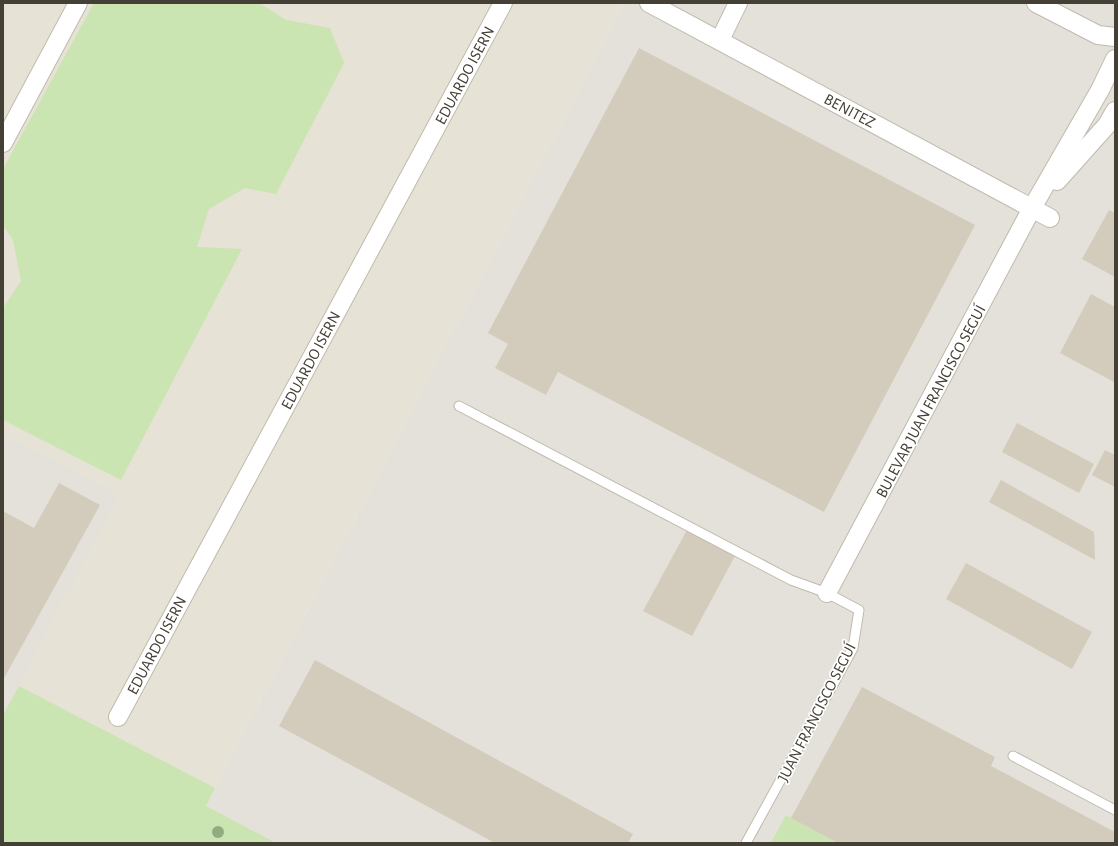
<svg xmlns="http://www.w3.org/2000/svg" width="1118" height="846" viewBox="0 0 1118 846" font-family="'Alegreya Sans',sans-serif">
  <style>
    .residential { fill: #e6e2d5 }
    .industrial { fill: #e4e1db }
    .green { fill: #cae5b1 }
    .building { fill: #d3ccbc }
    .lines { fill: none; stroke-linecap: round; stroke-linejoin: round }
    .lane-casing { stroke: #c0baac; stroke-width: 11 }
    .street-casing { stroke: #c0baac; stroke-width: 20 }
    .lane { stroke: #fff; stroke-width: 9 }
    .street { stroke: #fff; stroke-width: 18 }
    .tree { fill: #92ab80 }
    .labels { text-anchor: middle; stroke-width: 3.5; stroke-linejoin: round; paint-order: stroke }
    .street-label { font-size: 16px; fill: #454036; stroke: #fff }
  </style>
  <rect width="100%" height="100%" fill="#f2efe6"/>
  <path class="residential" d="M3,3H624L186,843H3Z"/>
  <g class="industrial">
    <path d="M624,3H1115V843H186Z"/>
    <path d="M3,434L119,495L3,715Z"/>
  </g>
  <g class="green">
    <path d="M94,3H259L286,20L330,28L344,63L276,194L245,188L209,209L197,247L242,249L121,480L3,420V308L21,281L13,240L3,226V169Z"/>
    <path d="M19,686L215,788L206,806L276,843H3V715Z"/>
    <path d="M786,815L838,843H771Z"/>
  </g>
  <g class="building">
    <path d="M639,48L975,225L824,512L558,372L546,395L495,368L508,344L488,333Z"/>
    <path d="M1109,210L1115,213V277L1082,259Z"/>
    <path d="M1091,294L1115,307L1114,382L1060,353Z"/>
    <path d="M1017,423L1094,464L1079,493L1002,452Z"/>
    <path d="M1105,450L1115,455V487L1092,475Z"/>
    <path d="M1001,480L1094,532L1095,560L989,502Z"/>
    <path d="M59,483L100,505L3,680V511L34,528Z"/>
    <path d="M687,530L735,556L692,636L643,611Z"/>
    <path d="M966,563L1092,632L1072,669L946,599Z"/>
    <path d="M315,660L633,834L628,843H495L279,726Z"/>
    <path d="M862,687L995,757L991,766L1115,832V843H838L791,818Z"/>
  </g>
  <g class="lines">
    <defs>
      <g id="lane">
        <path d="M459,406L791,580L827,593L859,610L853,648L746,843"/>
        <path d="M1013,756L1115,810"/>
      </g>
      <g id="street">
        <path d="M649,3L1050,218"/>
        <path d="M1036,3L1098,35L1115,37"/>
        <path d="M720,40L738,3"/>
        <path d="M3,143L78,3"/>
        <path d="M1057,181L1107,125L1115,111"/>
        <path d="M827,593L1032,208L1100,90L1115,59"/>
        <path d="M118,717L503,3"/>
      </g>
    </defs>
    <use href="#lane" class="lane-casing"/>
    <use href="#street" class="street-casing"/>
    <use href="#lane" class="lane"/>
    <use href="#street" class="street"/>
  </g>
  <circle class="tree" cx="218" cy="832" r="6"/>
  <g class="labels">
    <g class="street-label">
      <text transform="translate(464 75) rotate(-62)" y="6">EDUARDO ISERN</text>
      <text transform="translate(850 110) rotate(28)" y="6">BENITEZ</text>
      <text transform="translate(310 360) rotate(-62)" y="6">EDUARDO ISERN</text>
      <text transform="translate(930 401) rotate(-62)" y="6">BULEVAR JUAN FRANCISCO SEGUÍ</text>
      <text transform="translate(156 645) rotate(-62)" y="6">EDUARDO ISERN</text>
      <text transform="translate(816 712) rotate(-63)" y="6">JUAN FRANCISCO SEGUÍ</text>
    </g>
  </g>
  <rect width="1118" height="846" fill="none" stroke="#454036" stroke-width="8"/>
</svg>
